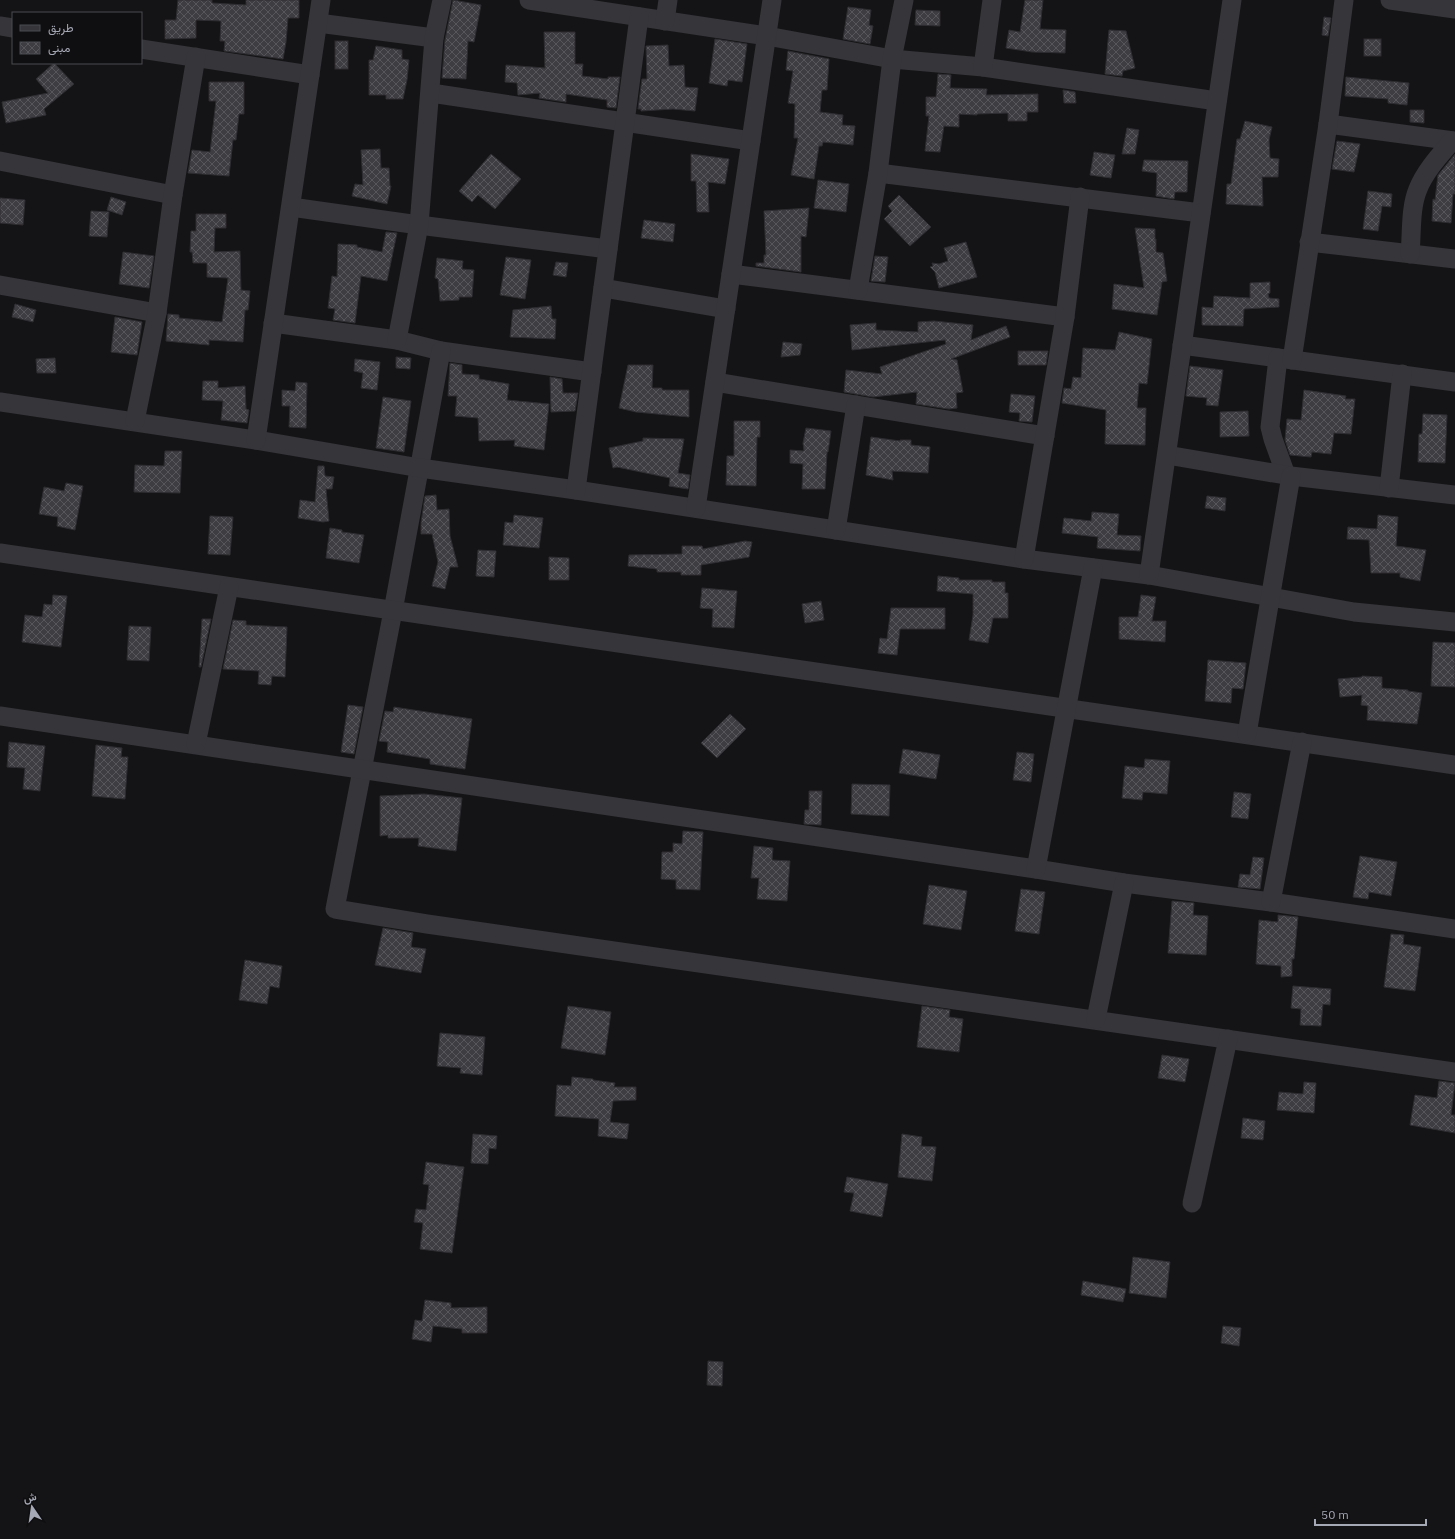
<svg xmlns="http://www.w3.org/2000/svg" width="1455" height="1539" viewBox="0 0 1455 1539" font-family="'IBM Plex Sans',Vazirmatn,sans-serif">
  <style>
    .building { fill: url(#building-cross-hatch); stroke: #2e2d31 }
    .lines { fill: none; stroke-linecap: round; stroke-linejoin: round }
    .minor { stroke: #35353a; stroke-width: 19 }
  </style>
  <defs>
    <pattern id="building-cross-hatch" width="8" height="8" patternUnits="userSpaceOnUse"><rect width="8" height="8" fill="#3e3d42"/><path d="M0 0l8 8M0 8l8-8" fill="none" stroke="#57565b"/></pattern>
  </defs>
  <rect width="100%" height="100%" fill="#141315"/>
  <g class="building">
    <path d="M178,0H212V3L246,5V0H299V18H288L286,42L283,59L254,55L224,51L225,41H220L221,21L196,20V38L165,39V20H176Z"/>
    <path d="M453,0L481,5L474,42L468,41L466,79L442,78L445,40Z"/>
    <path d="M1025,0H1043L1040,29L1066,30L1065,53L1032,52L1006,48L1009,30L1020,32Z"/>
    <path d="M848,7L871,10L869,25L873,26L870,44L843,39Z"/>
    <path d="M916,10L940,11V26L915,25Z"/>
    <path d="M1324,17L1331,18L1328,36L1322,35Z"/>
    <path d="M1109,30L1126,31L1135,68L1123,71L1122,76L1105,74Z"/>
    <path d="M544,32H575V64H583L582,76L608,79V77H620L616,108L607,107V100L566,94V102L539,98L540,93L518,95L517,83L505,82L506,65L545,68Z"/>
    <path d="M715,39L747,44L742,82L728,80L727,86L709,83Z"/>
    <rect x="1364" y="39" width="17" height="17"/>
    <rect x="335" y="41" width="13" height="28"/>
    <path d="M668,45L669,66L684,65L685,87L698,88L695,111L673,109L641,111V109H638L642,79H647L646,46Z"/>
    <path d="M376,46L402,50V59L409,60L407,80L403,99H386V95H369V60H373Z"/>
    <path d="M788,51L829,59L827,90H822L820,112L843,115L842,125L855,126L853,145L823,142L822,146H819L814,179L791,175L798,138H794L795,104L788,103L793,71L786,70Z"/>
    <path d="M54,63L74,84L44,109L46,115L6,123L2,102L48,93L36,79Z"/>
    <path d="M938,74L951,75L950,88L987,89L986,95L1038,94V112H1027V121H1008V113L977,114V115L959,114V127L944,126L940,152L925,151L929,116H926V97H936Z"/>
    <path d="M1346,77L1409,83L1407,105L1388,103V99L1345,96Z"/>
    <path d="M209,82H244V114H239L236,140H233L229,176L188,173L192,150L210,152L216,101H209Z"/>
    <path d="M1063,90L1075,92L1076,103H1064Z"/>
    <path d="M1410,110H1424V123L1410,122Z"/>
    <path d="M1245,121L1272,127L1269,140L1270,158L1279,159L1278,177H1262L1263,206L1226,204L1227,184H1231L1237,139H1240Z"/>
    <path d="M1127,128L1139,130L1135,154H1122Z"/>
    <path d="M1337,141L1360,144L1354,172L1332,169Z"/>
    <path d="M380,149L381,168H389L390,186H391L387,204L352,196L355,184L363,185L361,150Z"/>
    <path d="M1094,152L1115,155L1111,178L1090,175Z"/>
    <path d="M491,154L521,179L495,209L478,195L472,202L459,191Z"/>
    <path d="M691,154L729,159L725,184L708,182L709,212H697L696,181H691Z"/>
    <path d="M1455,154V194H1453L1451,223L1432,221L1433,199L1435,200L1438,175Z"/>
    <path d="M1144,160L1188,161L1187,192H1175L1174,199L1156,196L1157,173L1142,171Z"/>
    <path d="M818,180L849,184L846,212L814,208Z"/>
    <path d="M1368,191L1392,194L1391,207L1382,206L1378,231L1363,229Z"/>
    <path d="M899,195L931,227L910,246L884,219L892,211L888,206Z"/>
    <path d="M111,197L126,202L122,215L107,210Z"/>
    <path d="M0,198L25,200L23,225L0,223Z"/>
    <path d="M809,208L806,237L801,236V272L756,266V263H764V255H766L764,211Z"/>
    <path d="M91,211L109,212L107,237L89,236Z"/>
    <path d="M196,214H226V228H215L214,252L240,251L241,290L250,291L248,310H245L243,342L209,340V345L166,341L168,314L179,315V318L222,322L228,278L207,277V263H193L192,252H190L191,231H196Z"/>
    <path d="M644,220L675,224L673,242L641,238Z"/>
    <path d="M1135,228L1155,229V239H1156V252L1163,253L1167,281L1162,282L1157,315L1112,309L1114,284L1144,288Z"/>
    <path d="M386,232L397,233L387,281L361,276L355,323L333,320L335,309L328,308L332,276L337,277L338,244L357,245V247L382,252Z"/>
    <path d="M966,242L977,277L939,288L935,272L930,267L933,266L932,263L939,264L948,261L944,248Z"/>
    <path d="M123,252L154,256L149,288L119,284Z"/>
    <path d="M875,256L888,257L885,282L871,281Z"/>
    <path d="M506,257L531,260L525,299L500,295Z"/>
    <path d="M437,258L463,261L462,269L474,270L472,297H459V300L440,301L438,279L435,278Z"/>
    <path d="M556,262L568,263L566,277L553,275Z"/>
    <path d="M1270,282V293L1268,294L1269,298L1279,299V307L1244,309L1243,326L1202,325V307L1213,308L1214,296L1250,298V283Z"/>
    <path d="M15,304L36,310L33,322L12,317Z"/>
    <path d="M551,306L552,319H556L555,339L510,337L513,310Z"/>
    <path d="M115,317L142,322L137,355L111,352Z"/>
    <path d="M934,321L973,325L971,340L1006,326L1010,337L951,359L957,360L963,392L956,393L957,408L949,409L916,404L917,392L873,397L844,392L846,370L882,374L880,367L946,344L945,340L852,350L850,325L876,323V330L918,332V322Z"/>
    <path d="M1119,332L1152,339L1147,384L1139,383L1137,408H1146L1145,445L1105,444L1106,410L1062,403L1064,388L1071,389L1073,377L1081,378L1083,348L1115,350Z"/>
    <path d="M783,342L802,344L800,355L781,357Z"/>
    <path d="M1018,351H1048L1046,365H1018Z"/>
    <path d="M396,357L411,358L410,369L396,368Z"/>
    <path d="M55,358L56,373H37L36,359Z"/>
    <path d="M355,359L380,362L377,390L361,388L363,373L354,371Z"/>
    <path d="M450,363L462,365V374L479,375V379L509,384L507,400L549,404L544,450L514,446L515,440L479,441L478,418L455,416L457,396H448Z"/>
    <path d="M628,365H653L652,388H662V390H689V417L636,412L619,408Z"/>
    <path d="M1190,366L1223,370L1218,406L1206,405L1207,398L1186,396Z"/>
    <path d="M550,377L562,379L563,393H578L575,411L551,412Z"/>
    <path d="M203,381H218V388L245,386L246,409L249,410L247,423L221,420L223,401L202,400Z"/>
    <path d="M296,382L307,383L306,428L289,427L290,406H282V390L295,391Z"/>
    <path d="M1304,390L1346,396L1345,399H1355L1351,434L1334,433L1331,454L1312,452L1311,457L1290,455L1285,440L1287,419L1301,420Z"/>
    <path d="M1011,394L1035,396L1032,422L1019,421L1020,413L1009,412Z"/>
    <path d="M383,397L411,401L404,452L376,448Z"/>
    <path d="M1248,411L1249,436L1220,437V412Z"/>
    <path d="M1423,414L1447,415L1445,463L1418,462L1419,434H1422Z"/>
    <path d="M734,421H760V437H757L756,486L726,485L727,456H734Z"/>
    <path d="M806,428L831,431L828,452H827L825,489H802L803,464L790,463V450L804,451L803,443Z"/>
    <path d="M871,437L900,441V440H911V445L930,447L928,473L892,471L893,480L866,475Z"/>
    <path d="M643,438L684,439L678,473L690,475L688,489L669,486L670,478L617,467L613,468L609,448L643,441Z"/>
    <path d="M165,451H182L180,493L134,492L135,465L164,466Z"/>
    <path d="M318,466H324L325,476L334,477L332,489H326L329,521L323,522L298,518L300,500L315,502Z"/>
    <path d="M66,483L83,486L75,530L57,526L58,517L39,514L44,487L64,491Z"/>
    <path d="M436,495L437,510L449,509L450,536L458,567H450L445,589L432,586L438,562L432,534H421V523L425,496Z"/>
    <path d="M1207,496L1226,498L1225,511L1205,508Z"/>
    <path d="M1092,512L1119,514L1117,535L1141,536L1140,551L1097,548L1098,537L1062,533L1064,518L1091,521Z"/>
    <path d="M514,515L543,518L539,548L503,545L505,522L513,523Z"/>
    <path d="M1378,515L1398,517L1396,546L1426,550L1420,581L1400,577V573H1371L1369,540L1347,539L1348,527L1377,529Z"/>
    <path d="M210,516L233,517L230,555L208,554Z"/>
    <path d="M330,528L342,530V532L364,535L359,563L326,558Z"/>
    <path d="M745,541L752,542L749,557L701,565V575H681V572H657V569L628,566L629,555L682,554V546H702L703,549Z"/>
    <path d="M478,550L496,551L494,577L476,576Z"/>
    <path d="M549,557L569,558V580H549Z"/>
    <path d="M938,576L959,578V580H992V582H1005V593H1008V618H993L988,643L969,640L973,615V594L937,591Z"/>
    <path d="M702,588L737,591L734,628L712,627L713,609L700,608Z"/>
    <path d="M53,595L67,596L61,647L22,642L25,615L42,617L44,604L52,605Z"/>
    <path d="M1141,595L1156,597L1152,621H1166L1165,642L1119,639V617H1138Z"/>
    <path d="M821,601L824,620L805,623L802,604Z"/>
    <path d="M891,608H945V629H900L897,655L878,653L880,638L887,639Z"/>
    <path d="M202,619H211L201,667H199Z"/>
    <path d="M233,620L246,621V625L287,627L285,677L272,676L271,685L258,684L259,671L223,669Z"/>
    <path d="M129,626L151,627L149,661L127,660Z"/>
    <path d="M1433,642L1455,643V687L1431,686Z"/>
    <path d="M1208,660L1246,663L1243,689L1232,688L1231,703L1205,701Z"/>
    <path d="M1362,676L1382,677V688L1408,690V691L1422,693L1417,724L1367,720L1368,706L1361,705L1362,695L1340,697L1338,679L1362,677Z"/>
    <path d="M348,705L363,707L354,754L341,752Z"/>
    <path d="M394,707L472,719L465,769L430,764V759L387,752L388,742L379,741L385,711L393,712Z"/>
    <path d="M730,714L746,729L717,758L701,743Z"/>
    <path d="M9,742L45,746L40,791L23,789L25,768L7,767Z"/>
    <path d="M96,745L122,748L121,757H128L125,799L92,796Z"/>
    <path d="M903,749L940,755L936,779L899,773Z"/>
    <path d="M1017,752L1034,754L1031,782L1013,780Z"/>
    <path d="M1145,759L1170,761L1167,794L1143,792L1142,800L1122,798L1125,766L1144,768Z"/>
    <path d="M852,784L890,785L889,816L851,814Z"/>
    <path d="M809,791H822L821,825L804,824L805,810H809Z"/>
    <path d="M1234,792L1251,794L1248,819L1231,817Z"/>
    <path d="M424,794L462,798L456,851L418,846L419,838H388V835L380,836V796Z"/>
    <path d="M683,831L703,832L700,890L676,889V880L661,879L662,852H673V843L682,844Z"/>
    <path d="M754,846L773,848L772,860L790,861L787,901L757,899L759,878H751Z"/>
    <path d="M1360,856L1397,862L1391,896L1369,892L1368,899L1353,897Z"/>
    <path d="M1253,857L1264,858L1260,889L1238,887L1240,874L1250,875Z"/>
    <path d="M929,885L967,891L961,930L923,924Z"/>
    <path d="M1021,889L1045,892L1039,934L1015,931Z"/>
    <path d="M1172,901L1194,903L1193,915L1208,916L1206,955L1168,953Z"/>
    <path d="M1278,915L1298,917L1294,959H1292V976L1281,977V966L1256,964L1259,920L1278,922Z"/>
    <path d="M383,928L413,933L411,947L426,949L421,973L375,965Z"/>
    <path d="M1391,934L1404,935L1403,944L1421,947L1415,991L1384,987Z"/>
    <path d="M245,960L282,966L279,988L270,986L267,1004L239,1000Z"/>
    <path d="M1293,986L1331,989L1330,1005L1323,1004L1321,1026L1300,1025L1301,1009L1291,1008Z"/>
    <path d="M568,1006L611,1012L605,1055L561,1048Z"/>
    <path d="M922,1006L950,1010L949,1017L963,1019L959,1052L917,1047Z"/>
    <path d="M440,1033L485,1037L482,1075L460,1073L461,1068L437,1066Z"/>
    <path d="M1162,1055L1189,1059L1185,1082L1158,1078Z"/>
    <path d="M572,1077L593,1079V1080L615,1083L614,1087H636V1100L613,1101L610,1122L629,1124L627,1139L598,1136L599,1119L555,1116L557,1085L571,1086Z"/>
    <path d="M1439,1081L1455,1083L1451,1115H1455V1133L1410,1125L1415,1095L1437,1098Z"/>
    <path d="M1304,1082L1316,1083L1314,1113L1277,1110L1279,1092L1303,1094Z"/>
    <path d="M1243,1118L1265,1121L1263,1140L1241,1138Z"/>
    <path d="M473,1134L497,1136L496,1149L489,1148L488,1164L471,1163Z"/>
    <path d="M902,1134L922,1137L921,1146L936,1147L932,1181L898,1177Z"/>
    <path d="M426,1162L464,1167L452,1253L420,1249L423,1223L414,1222L416,1209L426,1210L429,1185L423,1184Z"/>
    <path d="M847,1177L888,1184L882,1217L850,1211L854,1193L844,1192Z"/>
    <path d="M1133,1257L1170,1262L1166,1298L1129,1293Z"/>
    <path d="M1083,1281L1126,1289L1123,1302L1081,1295Z"/>
    <path d="M425,1300L451,1303V1308L487,1307V1333H462V1329L433,1326L431,1342L412,1339L415,1320L422,1321Z"/>
    <path d="M1223,1326L1241,1328L1239,1346L1221,1343Z"/>
    <path d="M708,1361L723,1362L722,1386L707,1385Z"/>
  </g>
  <g class="lines">
    <g class="minor">
      <path d="M529,0L767,36L892,59L983,67L1217,101"/>
      <path d="M1390,0L1455,9"/>
      <path d="M665,21L668,0"/>
      <path d="M318,23L434,38"/>
      <path d="M0,26L13,28"/>
      <path d="M141,49L310,75"/>
      <path d="M983,67L992,0"/>
      <path d="M431,93L751,141"/>
      <path d="M1328,124L1455,141"/>
      <path d="M0,161L173,195"/>
      <path d="M878,173L1201,213"/>
      <path d="M291,207L419,225L608,249"/>
      <path d="M1309,242L1455,259"/>
      <path d="M1410,254C1412,233 1410,208 1418,189C1425,171 1440,155 1452,141"/>
      <path d="M731,274L1065,317"/>
      <path d="M0,285L157,313"/>
      <path d="M603,288L726,309"/>
      <path d="M858,290L878,173L892,59L904,0"/>
      <path d="M273,323L397,340L441,351L592,372"/>
      <path d="M397,340L419,225L434,38L442,0"/>
      <path d="M1182,345L1455,382"/>
      <path d="M441,351L393,611L335,909L427,924L1455,1072"/>
      <path d="M1278,358L1270,427L1273,439L1286,475"/>
      <path d="M1292,360L1328,124L1344,0"/>
      <path d="M715,382L1045,436"/>
      <path d="M0,402L256,440L420,468L576,490L1024,559L1149,575L1354,612L1455,622"/>
      <path d="M135,421L157,313L173,195L196,57"/>
      <path d="M256,440L321,0"/>
      <path d="M1167,455L1291,476L1455,495"/>
      <path d="M1389,488L1402,374"/>
      <path d="M576,490L639,17"/>
      <path d="M696,508L772,0"/>
      <path d="M836,530L856,405"/>
      <path d="M0,553L1455,765"/>
      <path d="M1024,559L1065,317L1080,197"/>
      <path d="M1149,575L1232,0"/>
      <path d="M0,716L1036,869L1124,883L1271,902L1455,929"/>
      <path d="M1247,734L1291,476"/>
      <path d="M196,744L229,587"/>
      <path d="M1036,869L1093,568"/>
      <path d="M1271,902L1302,742"/>
      <path d="M1096,1019L1124,883"/>
      <path d="M1192,1203L1228,1039"/>
    </g>
  </g>
  <rect x="12" y="12" width="130" height="52" fill="#0f0e10" stroke="#4b4c52"/>
  <rect x="20" y="25" width="20" height="6" fill="#35353a" stroke="#4b4c52"/>
  <text x="48" y="32" font-size="12" fill="#a5a8b5">طريق</text>
  <rect x="20" y="42" width="20" height="12" fill="url(#building-cross-hatch)" stroke="#4b4c52"/>
  <text x="48" y="52" font-size="12" fill="#a5a8b5">مبنى</text>
  <g transform="translate(32 1507) rotate(347)" stroke="#0f0e10" stroke-width="3" paint-order="stroke">
  <path d="M0-3L7 15L0 10L-7 15Z" fill="#a5a8b5"/>
  <text y="-6" font-size="11" font-weight="bold" text-anchor="middle" fill="#a5a8b5">ش</text>
  </g>
  <path d="M1315 1519v6h111v-6" fill="none" stroke="#a5a8b5" stroke-width="2"/>
  <text x="1321" y="1519" font-size="12" fill="#a5a8b5" stroke="#0f0e10" stroke-width="3" paint-order="stroke">50 m</text>
</svg>
